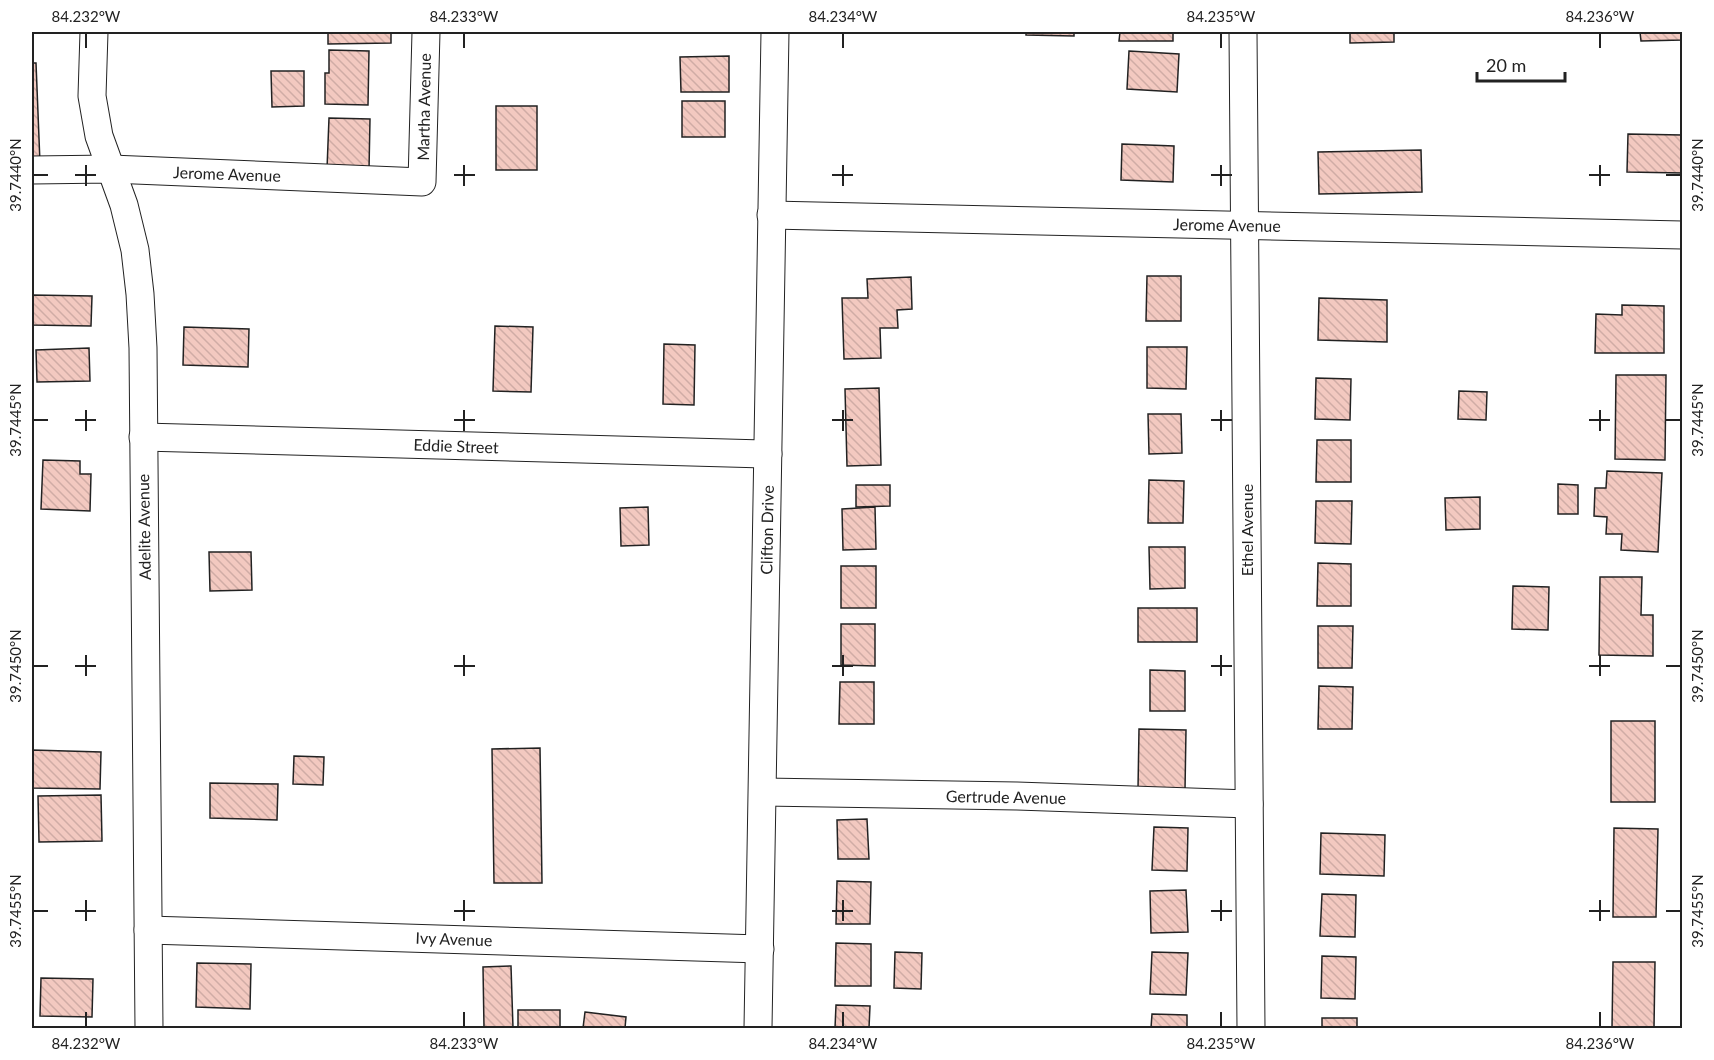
<svg xmlns="http://www.w3.org/2000/svg" width="1714" height="1060" viewBox="0 0 1714 1060" font-family="Lato,sans-serif">
  <style>
    .building { fill: url(#building-back-hatch); stroke: #222; stroke-width: 1.5 }
    .lines { fill: none; stroke-linecap: round; stroke-linejoin: round }
    .minor-casing { stroke: #222; stroke-width: 29 }
    .minor { stroke: #fff; stroke-width: 27 }
    .ticks { fill: none; stroke: #222; stroke-width: 2 }
    .labels { text-anchor: middle; stroke-width: 4.5; stroke-linejoin: round; paint-order: stroke }
    .street-label { font-size: 16px; fill: #222; stroke: #fff }
    .neatline { fill: none; stroke: #222; stroke-width: 2 }
    .ticks-label { font-size: 15px; text-anchor: middle; fill: #222 }
  </style>
  <defs>
    <pattern id="building-back-hatch" width="6" height="6" patternUnits="userSpaceOnUse" patternTransform="scale(1.5)"><rect width="6" height="6" fill="#f3c9c0"/><path d="M-1 5l2 2M0 0l6 6M5-1l2 2" fill="none" stroke="#d0aca5"/></pattern>
  </defs>
  <rect width="100%" height="100%" fill="#fff"/>
  <g class="building">
    <path d="M328,32H391V43L328,44Z"/>
    <path d="M1026,32H1074V36L1026,35Z"/>
    <path d="M1120,32H1173V41H1119Z"/>
    <path d="M1350,32H1394V42L1350,43Z"/>
    <path d="M1640,32H1682V40L1641,41Z"/>
    <path d="M329,50L369,51L368,105L325,104V73H329Z"/>
    <path d="M1129,51L1179,54L1177,92L1127,89Z"/>
    <path d="M729,56V92H681L680,57Z"/>
    <path d="M32,63H36L40,163H32Z"/>
    <path d="M271,71H304V106L272,107Z"/>
    <rect x="682" y="101" width="43" height="36"/>
    <rect x="496" y="106" width="41" height="64"/>
    <path d="M329,118L370,119L369,170L327,169Z"/>
    <path d="M1628,134L1682,135V173L1627,172Z"/>
    <path d="M1122,144L1174,146L1173,182L1121,180Z"/>
    <path d="M1421,150L1422,192L1319,194L1318,152Z"/>
    <path d="M1147,276H1181V321H1146Z"/>
    <path d="M911,277L912,309L897,310L898,328H880L881,358L844,359L842,298H868L867,279Z"/>
    <path d="M32,295L92,296L91,326L32,325Z"/>
    <path d="M1319,298L1387,300V342L1318,340Z"/>
    <path d="M1622,305L1664,306V353H1595L1596,314L1622,315Z"/>
    <path d="M495,326L533,327L531,392L493,391Z"/>
    <path d="M184,327L249,329L248,367L183,365Z"/>
    <path d="M664,344L695,345L694,405L663,404Z"/>
    <path d="M1147,347H1187L1186,389L1147,388Z"/>
    <path d="M89,348L90,381L37,382L36,350Z"/>
    <path d="M1616,375H1666L1665,460L1615,459Z"/>
    <path d="M1316,378L1351,379L1350,420L1315,419Z"/>
    <path d="M879,388L881,465L847,466L845,389Z"/>
    <path d="M1459,391L1487,392L1486,420L1458,419Z"/>
    <path d="M1148,414H1181L1182,453L1149,454Z"/>
    <path d="M1317,440H1351V482H1316Z"/>
    <path d="M43,460L80,461V474H91L90,511L41,509Z"/>
    <path d="M1607,471L1662,473L1658,552L1621,550L1622,534H1606L1607,517L1594,516L1595,488H1606Z"/>
    <path d="M1149,480L1184,481L1183,523H1148Z"/>
    <path d="M1558,484L1578,485V514H1558Z"/>
    <path d="M856,485H890V506L856,507Z"/>
    <path d="M1480,497V529L1446,530L1445,498Z"/>
    <path d="M1316,501H1352L1351,544L1315,543Z"/>
    <path d="M648,507L649,545L621,546L620,508Z"/>
    <path d="M875,507L876,549L843,550L842,509Z"/>
    <path d="M1149,547H1185V588L1150,589Z"/>
    <path d="M209,552H251L252,590L210,591Z"/>
    <path d="M1318,563L1351,564V606H1317Z"/>
    <rect x="841" y="566" width="35" height="42"/>
    <path d="M1600,577H1642L1641,615H1653V656L1599,655Z"/>
    <path d="M1513,586L1549,587L1548,630L1512,629Z"/>
    <rect x="1138" y="608" width="59" height="34"/>
    <path d="M841,624H875V666L841,665Z"/>
    <path d="M1318,626H1353L1352,668H1318Z"/>
    <path d="M1150,670L1185,671V711H1150Z"/>
    <path d="M840,682H874V724H839Z"/>
    <path d="M1319,686L1353,687L1352,729H1318Z"/>
    <rect x="1611" y="721" width="44" height="81"/>
    <path d="M1139,729L1186,730L1185,790L1138,789Z"/>
    <path d="M540,748L542,883H494L492,749Z"/>
    <path d="M32,750L101,752L100,789L32,788Z"/>
    <path d="M294,756L324,757L323,785L293,784Z"/>
    <path d="M210,783L278,784L277,820L210,818Z"/>
    <path d="M101,795L102,841L39,842L38,796Z"/>
    <path d="M867,819L869,859H838L837,820Z"/>
    <path d="M1154,827L1188,828L1187,871L1152,870Z"/>
    <path d="M1614,828L1658,829L1656,917H1613Z"/>
    <path d="M1321,833L1385,835L1384,876L1320,874Z"/>
    <path d="M837,881L871,882L870,924H836Z"/>
    <path d="M1186,890L1188,932L1151,933L1150,891Z"/>
    <path d="M1322,894L1356,895L1355,937L1320,936Z"/>
    <path d="M836,943L871,944V986H835Z"/>
    <path d="M895,952L922,953L921,989L894,988Z"/>
    <path d="M1152,952L1188,953L1186,995L1150,994Z"/>
    <path d="M1322,956L1356,957L1355,999L1321,998Z"/>
    <path d="M1613,962H1655L1654,1028H1612Z"/>
    <path d="M197,963L251,964L250,1009L196,1007Z"/>
    <path d="M511,966L513,1028H484L483,967Z"/>
    <path d="M41,978L93,979L92,1017L40,1016Z"/>
    <path d="M836,1005L870,1006L869,1028H835Z"/>
    <rect x="518" y="1010" width="42" height="18"/>
    <path d="M585,1012L626,1017L625,1028H583Z"/>
    <path d="M1152,1014L1187,1015V1028H1151Z"/>
    <rect x="1322" y="1018" width="35" height="10"/>
  </g>
  <g class="lines">
    <defs>
      <g id="minor">
        <path d="M94,32L92,96L99,136L124,205L135,250L140,294L143,348L149,1028"/>
        <path d="M1243,32L1251,1028"/>
        <path d="M32,170L111,169L422,182L426,32"/>
        <path d="M771,215L1682,235"/>
        <path d="M143,437L768,454"/>
        <path d="M763,792L1017,796L1249,804"/>
        <path d="M148,930L760,949"/>
        <path d="M758,1028L775,32"/>
      </g>
    </defs>
    <use href="#minor" class="minor-casing"/>
    <use href="#minor" class="minor"/>
  </g>
  <path class="ticks" d="M86,33V48M464,33V48M843,33V48M1221,33V48M1600,33V48M86,165V186M464,165V186M843,165V186M1221,165V186M1600,165V186M33,175H48M75,175H96M454,175H475M832,175H853M1211,175H1232M1589,175H1610M1666,175H1681M86,410V431M464,410V431M843,410V431M1221,410V431M1600,410V431M33,420H48M75,420H96M454,420H475M832,420H853M1211,420H1232M1589,420H1610M1666,420H1681M86,655V676M464,655V676M843,655V676M1221,655V676M1600,655V676M33,666H48M75,666H96M454,666H475M832,666H853M1211,666H1232M1589,666H1610M1666,666H1681M86,900V921M464,900V921M843,900V921M1221,900V921M1600,900V921M33,911H48M75,911H96M454,911H475M832,911H853M1211,911H1232M1589,911H1610M1666,911H1681M86,1012V1027M464,1012V1027M843,1012V1027M1221,1012V1027M1600,1012V1027"/>
  <g class="labels">
    <g class="street-label">
      <text transform="translate(424 107) rotate(-89)" y="6">Martha Avenue</text>
      <text transform="translate(227 174) rotate(2)" y="6">Jerome Avenue</text>
      <text transform="translate(1227 225) rotate(1)" y="6">Jerome Avenue</text>
      <text transform="translate(456 446) rotate(2)" y="6">Eddie Street</text>
      <text transform="translate(144 527) rotate(-91)" y="6">Adelite Avenue</text>
      <text transform="translate(767 530) rotate(-89)" y="6">Clifton Drive</text>
      <text transform="translate(1247 530) rotate(-90)" y="6">Ethel Avenue</text>
      <text transform="translate(1006 797) rotate(1)" y="6">Gertrude Avenue</text>
      <text transform="translate(454 939) rotate(2)" y="6">Ivy Avenue</text>
    </g>
  </g>
  <rect width="1714" height="1060" fill="none" stroke="#ffffff" stroke-width="66"/>
  <path d="M1477 72v9h88v-9" fill="none" stroke="#222222" stroke-width="3"/>
  <text x="1486" y="72" font-size="18" fill="#222222" stroke="#ffffff" stroke-width="4.5" paint-order="stroke">20 m</text>
  <rect x="33" y="33" width="1648" height="994" class="neatline"/>
  <g class="ticks-label">
    <text x="86" y="22">84.232°W</text>
    <text x="464" y="22">84.233°W</text>
    <text x="843" y="22">84.234°W</text>
    <text x="1221" y="22">84.235°W</text>
    <text x="1600" y="22">84.236°W</text>
    <text transform="translate(1698 175) rotate(-90)" y="5">39.7440°N</text>
    <text transform="translate(16 175) rotate(-90)" y="5">39.7440°N</text>
    <text transform="translate(1698 420) rotate(-90)" y="5">39.7445°N</text>
    <text transform="translate(16 420) rotate(-90)" y="5">39.7445°N</text>
    <text transform="translate(1698 666) rotate(-90)" y="5">39.7450°N</text>
    <text transform="translate(16 666) rotate(-90)" y="5">39.7450°N</text>
    <text transform="translate(1698 911) rotate(-90)" y="5">39.7455°N</text>
    <text transform="translate(16 911) rotate(-90)" y="5">39.7455°N</text>
    <text x="86" y="1049">84.232°W</text>
    <text x="464" y="1049">84.233°W</text>
    <text x="843" y="1049">84.234°W</text>
    <text x="1221" y="1049">84.235°W</text>
    <text x="1600" y="1049">84.236°W</text>
  </g>
</svg>
